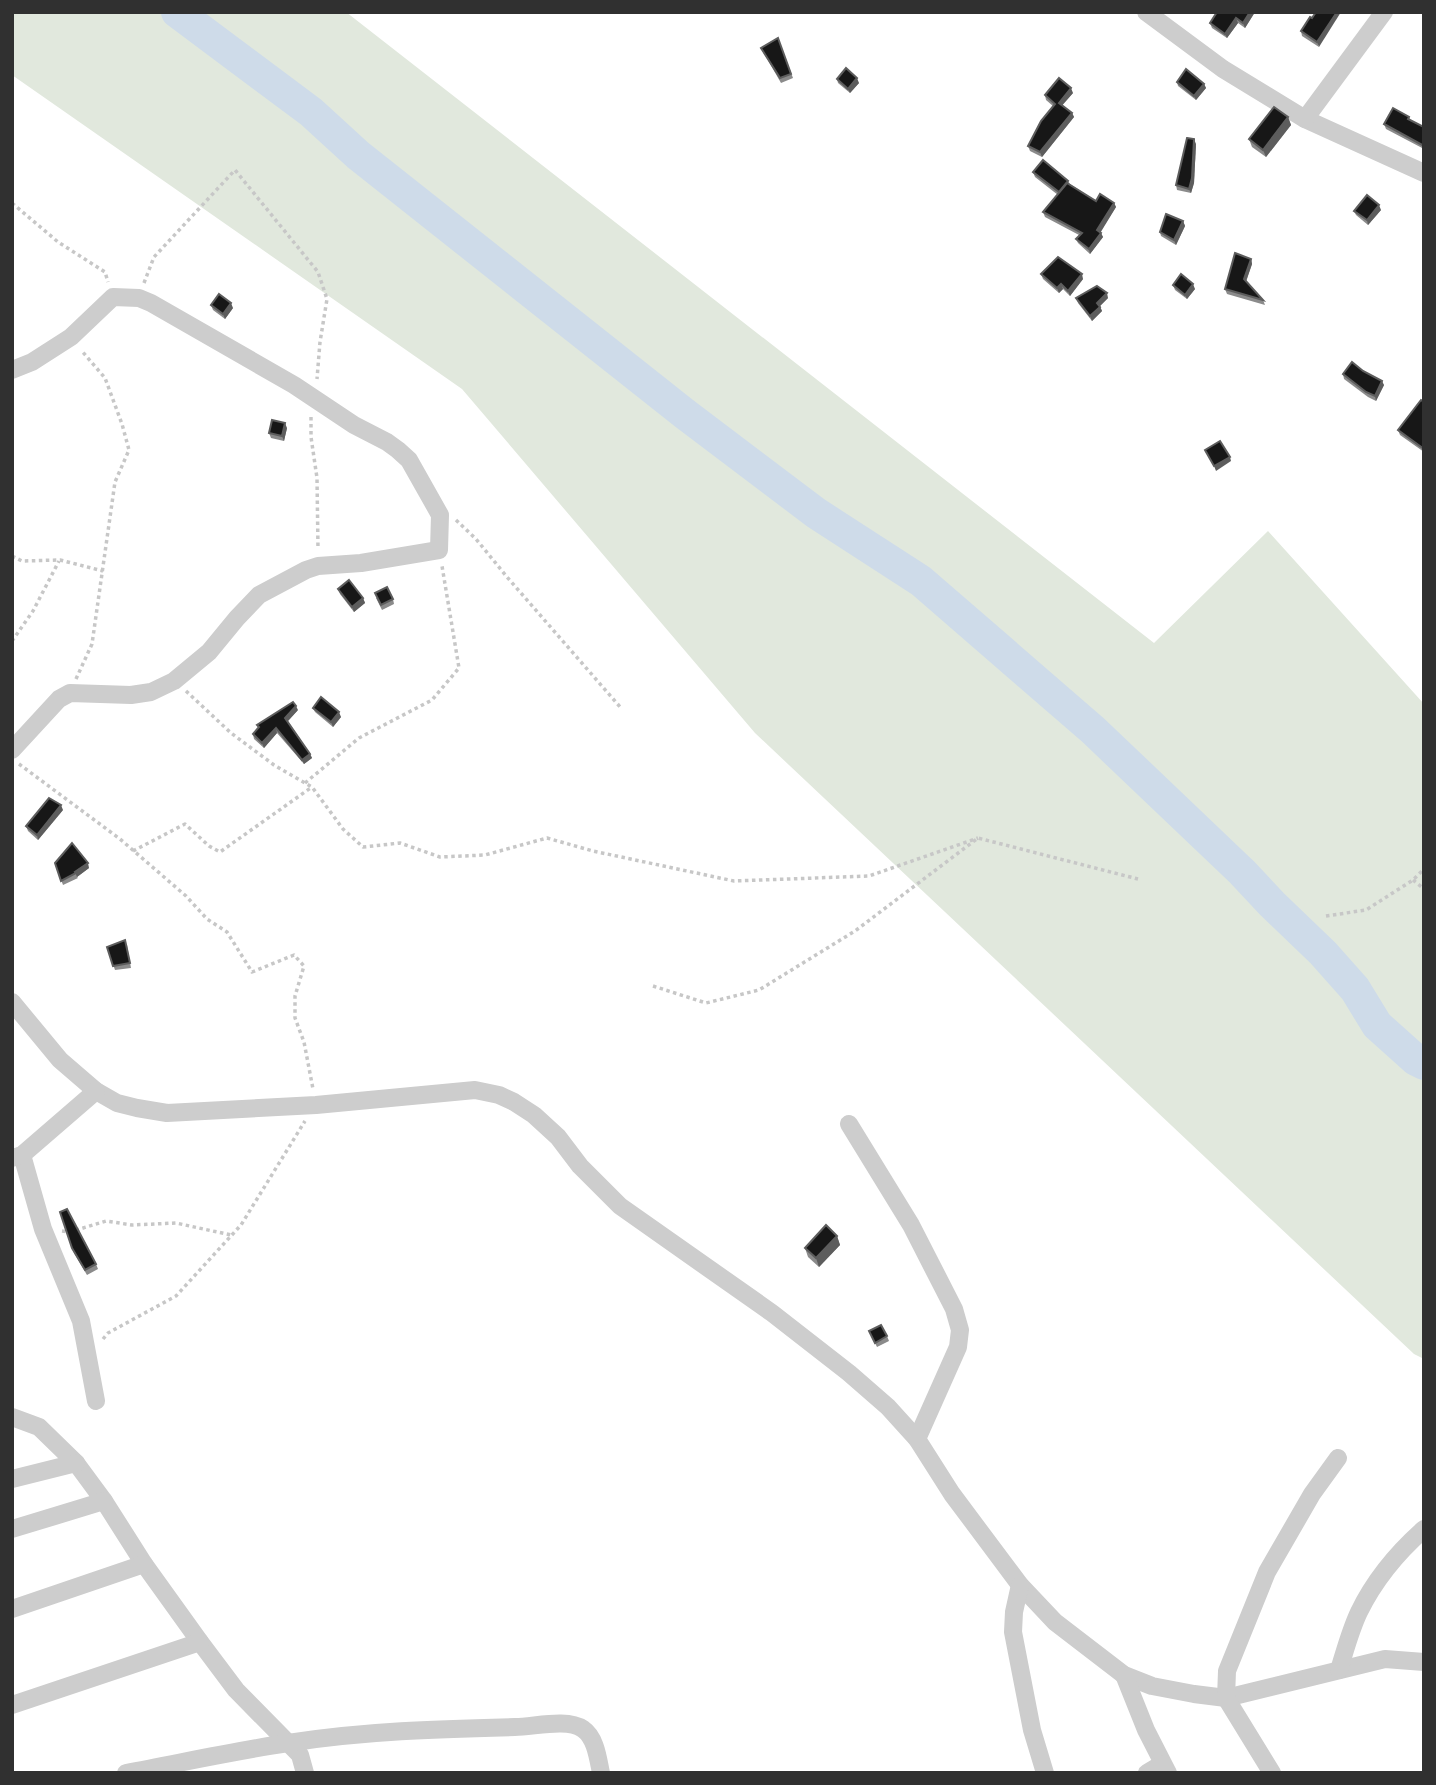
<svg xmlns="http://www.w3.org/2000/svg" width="1436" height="1785" viewBox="0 0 1436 1785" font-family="Figtree,sans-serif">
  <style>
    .green { fill: #e1e8dd }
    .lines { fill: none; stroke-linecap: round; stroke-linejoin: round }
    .river { stroke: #cedbe9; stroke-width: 32 }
    .path { stroke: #c7c7c7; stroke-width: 3.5; stroke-dasharray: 3.5 3.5; stroke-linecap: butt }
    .street { stroke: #cdcdcd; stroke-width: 18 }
    .wall { fill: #8b8b8b }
    .shaded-wall { fill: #5d5d5d }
    .building { fill: #171717; stroke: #5d5d5d; stroke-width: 2 }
  </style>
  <rect width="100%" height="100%" fill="#fff"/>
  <path class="green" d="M12,12H346L1154,643L1268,531L1424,704V1359L1414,1354L755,733L462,389L12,75Z"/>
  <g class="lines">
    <path class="river" d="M177,12L311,112L358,155L685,414L816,513L921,581L1093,730L1242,872L1272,904L1323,953L1355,989L1377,1025L1416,1060L1424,1064"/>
    <g class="path">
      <path d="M12,203L58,242L105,272L108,282"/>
      <path d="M144,283L154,257L235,170L318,272L327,299L320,342L317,379"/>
      <path d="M311,417V437L317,478L318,549"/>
      <path d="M456,520L476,539L507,577L621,708"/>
      <path d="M12,556L22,561L60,560L103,571"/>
      <path d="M12,641L33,611L59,561"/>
      <path d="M76,679L92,644L115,482L129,450L122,424L105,378L81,350"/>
      <path d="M186,691L231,733L274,765L312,787L343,829L363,847L400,843L440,857L485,855L547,838L593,851L734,881L869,876L978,838"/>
      <path d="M19,764L120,839L186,896L207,919L227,932L252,972L294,955L304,966L295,996V1018L304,1042L313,1089"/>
      <path d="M305,783L359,738L432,700L459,668L442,566"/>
      <path d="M133,851L185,824L209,846L220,852L312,787"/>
      <path d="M1413,880L1424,889"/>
      <path d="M1326,916L1366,910L1413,880L1424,869"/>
      <path d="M653,986L706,1003L759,990L855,931L978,838L1138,879"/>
      <path d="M62,1231L70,1232L106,1221L132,1225L176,1223L231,1235"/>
      <path d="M103,1339L108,1333L176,1296L241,1225L305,1121"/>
    </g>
    <g class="street">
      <path d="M1146,12L1223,69L1305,119L1424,173"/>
      <path d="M1305,119L1384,12"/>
      <path d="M12,370L32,362L71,337L113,297L139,298L151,303L294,385L354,425L387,442L398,450L409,460L440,515L439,550L361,563L318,566L306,570L259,595L237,618L209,652L174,681L151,692L131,695L70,693L59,699L12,750"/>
      <path d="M12,1002L60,1060L96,1091L117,1103L137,1108L167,1113L316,1105L475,1090L499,1095L514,1102L534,1115L558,1137L580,1166L620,1206L772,1313L849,1373L888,1407L917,1439L952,1494L1020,1585L1055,1622L1124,1675L1152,1686L1194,1694L1226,1698L1385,1659L1424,1662"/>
      <path d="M849,1124L911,1225L954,1309L960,1330L958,1347L917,1439"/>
      <path d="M22,1155L43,1229L81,1321L96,1401"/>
      <path d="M12,1158L22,1155L96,1091"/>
      <path d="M12,1417L39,1427L76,1463L104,1501L144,1564L200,1642L236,1690L300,1755L305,1773"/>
      <path d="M12,1479L76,1463"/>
      <path d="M12,1529L104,1501"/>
      <path d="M1020,1585L1014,1612L1013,1632L1032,1730L1045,1773"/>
      <path d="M12,1609L144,1564"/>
      <path d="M1339,1670C1345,1651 1350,1631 1359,1612C1374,1581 1398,1552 1424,1529"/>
      <path d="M1124,1675L1146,1730L1168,1773"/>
      <path d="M12,1705L200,1642"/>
      <path d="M126,1773C180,1763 234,1751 288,1743C363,1731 439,1729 515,1727C534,1727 567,1718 583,1729C596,1738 598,1759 601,1773"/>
      <path d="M1147,1773L1162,1764"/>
      <path d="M1272,1773L1226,1698L1227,1671L1267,1572L1312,1494L1338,1458"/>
    </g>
  </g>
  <g class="wall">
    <path d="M1211,12H1255L1245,28L1238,23L1227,38L1212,28L1210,23L1216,15Z"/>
    <path d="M1310,17L1319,47L1302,36L1301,31Z"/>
    <path d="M778,38L793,78L781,83L761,48Z"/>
    <path d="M837,79L859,83L850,93L838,83Z"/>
    <path d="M1177,82L1204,84L1206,88L1196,100L1178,86Z"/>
    <path d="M1073,93L1062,105L1072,113L1074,117L1042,157L1030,151L1028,146L1053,106L1046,100L1045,95Z"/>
    <path d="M1288,117L1291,125L1266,157L1252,147L1249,139Z"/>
    <path d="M1409,117L1410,120L1424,127V149L1386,129L1384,124Z"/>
    <path d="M1196,144L1194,183L1191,193L1177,190L1176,185Z"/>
    <path d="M1033,172L1068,181L1070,184L1096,201L1114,203L1116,207L1100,232L1103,237L1090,254L1078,243L1076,239L1079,235L1045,217L1043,212L1058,195L1035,177Z"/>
    <path d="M1381,210L1368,225L1356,215L1354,211Z"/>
    <path d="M1183,221L1185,226L1176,245L1161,236L1160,232Z"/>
    <path d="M1251,259L1252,264L1246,282L1263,300L1265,305L1227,294L1225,289Z"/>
    <path d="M1041,274L1083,279L1070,296L1063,289L1059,293L1043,279Z"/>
    <path d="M1173,285L1195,289L1187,299L1175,290Z"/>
    <path d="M1076,298H1108L1100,306L1102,311L1092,321L1078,303Z"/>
    <path d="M211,305L233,308L225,319L213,310Z"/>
    <path d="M1363,371L1384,385L1376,401L1368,397L1344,379L1343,374Z"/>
    <path d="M1424,402V452L1400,435L1398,430Z"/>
    <path d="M287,428L284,441L271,438L269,433Z"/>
    <path d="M338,589L363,598L365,603L354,612L340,594Z"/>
    <path d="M376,598L393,599L394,604L382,610Z"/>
    <path d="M313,708L341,717L333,727L315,712Z"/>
    <path d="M298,710L288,721L310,754L312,758L304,764L277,733L264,748L254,739L253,734L258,728L257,725Z"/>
    <path d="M63,810L38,840L28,831L26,826Z"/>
    <path d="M55,863L89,868L77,877L78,878L63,885Z"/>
    <path d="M127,945L131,968L115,970L107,947Z"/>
    <path d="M60,1212L96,1264L98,1269L87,1275L74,1253Z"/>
    <path d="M837,1236L840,1245L819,1267L808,1257L805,1248Z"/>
    <path d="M869,1331L887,1336L889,1341L877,1347Z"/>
  </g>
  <g class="shaded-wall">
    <path d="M1250,12H1255L1245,28L1243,23Z"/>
    <path d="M1337,12H1341L1319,47L1317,42Z"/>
    <path d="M1236,18L1238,23L1227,38L1225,34Z"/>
    <path d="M857,78L859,83L850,93L848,89Z"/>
    <path d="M1204,84L1206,88L1196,100L1194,96Z"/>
    <path d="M1071,88L1073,93L1060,108L1059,103Z"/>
    <path d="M1072,113L1074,117L1042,157L1040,152Z"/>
    <path d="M1288,117L1291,125L1266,157L1263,150Z"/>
    <path d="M1194,139L1196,144L1194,183L1191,193L1189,189Z"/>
    <path d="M1114,203L1116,207L1099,235L1097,230Z"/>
    <path d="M1379,205L1381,210L1368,225L1367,220Z"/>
    <path d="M1183,221L1185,226L1176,245L1174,240Z"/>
    <path d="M1101,233L1103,237L1090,254L1089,249Z"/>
    <path d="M1251,259L1252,264L1245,284L1244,279Z"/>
    <path d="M1082,274L1083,279L1070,296L1068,291Z"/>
    <path d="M1061,284L1063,289L1059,293L1057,288Z"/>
    <path d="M1193,284L1195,289L1187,299L1185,295Z"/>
    <path d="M1107,293L1108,298L1098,308L1097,303Z"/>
    <path d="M231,303L233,308L225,319L223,314Z"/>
    <path d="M1100,307L1102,311L1092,321L1090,316Z"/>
    <path d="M1382,381L1384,385L1376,401L1375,396Z"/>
    <path d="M285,423L287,428L284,441L282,436Z"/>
    <path d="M1230,457L1231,461L1216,471L1214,466Z"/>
    <path d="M363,598L365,603L354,612L352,607Z"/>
    <path d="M296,706L298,710L287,722L285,718Z"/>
    <path d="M339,712L341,717L333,727L331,722Z"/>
    <path d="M276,728L277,733L264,748L262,743Z"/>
    <path d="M310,754L312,758L304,764L302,760Z"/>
    <path d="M61,805L63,810L38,840L37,835Z"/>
    <path d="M88,863L89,868L77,877L75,872Z"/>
    <path d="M837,1236L840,1245L819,1267L816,1258Z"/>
  </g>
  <g class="building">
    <path d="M1217,12H1250L1243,23L1236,18L1225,34L1210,23Z"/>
    <path d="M1316,12H1337L1317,42L1301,31L1310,17L1312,18Z"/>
    <path d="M778,38L791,74L780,78L761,48Z"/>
    <path d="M846,68L857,78L848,89L837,79Z"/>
    <path d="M1186,69L1204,84L1194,96L1177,82Z"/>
    <path d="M1059,78L1071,88L1059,103L1072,113L1040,152L1028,146L1041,121L1055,104L1045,95Z"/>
    <path d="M1274,107L1288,117L1263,150L1249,139Z"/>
    <path d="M1393,108L1409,117L1408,119L1424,127V146L1384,124Z"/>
    <path d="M1187,138L1194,139L1192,178L1189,189L1176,185Z"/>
    <path d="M1043,160L1068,181L1059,192L1033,172Z"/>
    <path d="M1067,183L1096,201L1100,194L1114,203L1097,230L1101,233L1089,249L1076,239L1082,233L1043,212Z"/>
    <path d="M1367,195L1379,205L1367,220L1354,211Z"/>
    <path d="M1166,214L1183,221L1174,240L1160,232Z"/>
    <path d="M1235,253L1251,259L1244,279L1263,300L1225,289Z"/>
    <path d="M1058,257L1082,274L1068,291L1061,284L1057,288L1041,274Z"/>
    <path d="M1181,274L1193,284L1185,295L1173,285Z"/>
    <path d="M1097,286L1107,293L1097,303L1100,307L1090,316L1076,298Z"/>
    <path d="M219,294L231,303L223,314L211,305Z"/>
    <path d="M1352,362L1363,371L1382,381L1375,396L1366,392L1343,374Z"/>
    <path d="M1421,400L1424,402V449L1398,430Z"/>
    <path d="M272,420L285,423L282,436L269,433Z"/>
    <path d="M1220,441L1230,457L1214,466L1205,450Z"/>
    <path d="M349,580L363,598L352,607L338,589Z"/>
    <path d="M387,587L393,599L381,605L375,593Z"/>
    <path d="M321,697L339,712L331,722L313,708Z"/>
    <path d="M293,702L296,706L285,718L310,754L302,760L276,728L262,743L253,734L259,727L257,725Z"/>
    <path d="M49,798L61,805L37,835L26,826Z"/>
    <path d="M72,843L88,863L75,872L76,873L61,881L55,863Z"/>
    <path d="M125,940L130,963L113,966L107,947Z"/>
    <path d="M67,1209L96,1264L85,1270L72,1248L60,1212Z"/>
    <path d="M826,1225L837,1236L816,1258L805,1248Z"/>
    <path d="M881,1325L887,1336L875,1343L869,1331Z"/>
  </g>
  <rect width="1436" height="1785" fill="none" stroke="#303030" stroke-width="28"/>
</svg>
